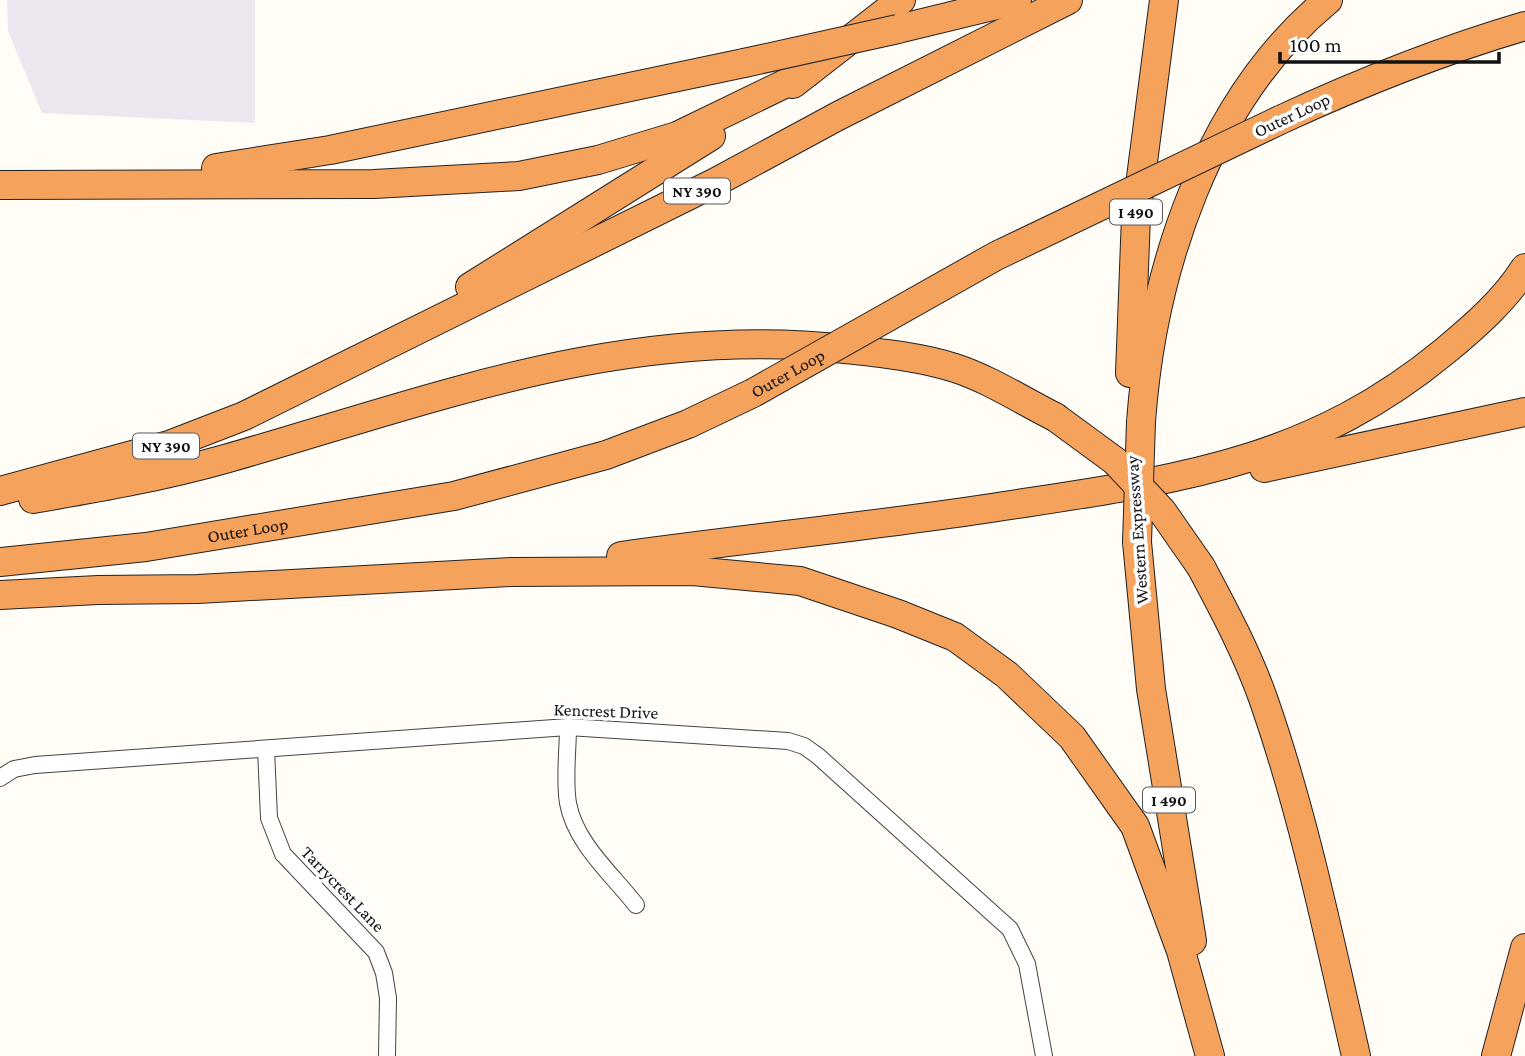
<svg xmlns="http://www.w3.org/2000/svg" width="1525" height="1056" viewBox="0 0 1525 1056" font-family="'Crimson Pro',serif">
  <style>
    .industrial { fill: #eee6ef }
    .lines { fill: none; stroke-linecap: round; stroke-linejoin: round }
    .street-casing { stroke: #444; stroke-width: 18 }
    .highway-casing { stroke: #222; stroke-width: 30 }
    .street { stroke: #fff; stroke-width: 16 }
    .highway { stroke: #f5a25d; stroke-width: 28 }
    .highway-bridge-casing { stroke: #222; stroke-width: 30; stroke-linecap: butt }
    .highway-bridge { stroke: #f5a25d; stroke-width: 28 }
    .labels { text-anchor: middle; stroke-width: 7; stroke-linejoin: round; paint-order: stroke }
    .shield { fill: #fff; stroke: #585858; stroke-width: 2 }
    .shield-label { font-size: 16px; font-weight: bold; fill: #111 }
    .street-label { font-size: 18px; fill: #111; stroke: #fff }
  </style>
  <rect width="100%" height="100%" fill="#fffdf5"/>
  <path class="industrial" d="M7,0H255V123L42,113L8,31Z"/>
  <g class="lines">
    <defs>
      <g id="street">
        <path d="M568,727C568,751 564,779 568,803C575,843 612,874 636,905"/>
        <path d="M266,749L269,818L283,854L376,952L384,973L388,998L387,1056"/>
        <path d="M0,778L14,769L35,765L568,727L788,741L804,746L818,756L1010,929L1027,964L1044,1056"/>
      </g>
      <g id="highway">
        <path d="M898,29L1017,0"/>
        <path d="M793,84L901,0"/>
        <path d="M1280,120C1360,83 1440,51 1525,26"/>
        <path d="M216,168L330,150L744,63"/>
        <path d="M0,185L374,184L519,176L598,160L677,136L807,73"/>
        <path d="M470,287L711,136"/>
        <path d="M1130,373L1136,216L1164,0"/>
        <path d="M1141,422C1152,271 1207,100 1328,0"/>
        <path d="M1264,468L1525,412"/>
        <path d="M0,491L169,445L244,416L716,182L838,116L1068,0"/>
        <path d="M33,499C97,488 161,477 225,459C432,400 625,324 845,349C881,353 921,357 955,368C989,379 1023,401 1055,417"/>
        <path d="M1137,542L1151,689L1192,941"/>
        <path d="M621,556C749,538 877,526 1004,506C1173,480 1307,465 1445,351C1474,327 1505,300 1525,268"/>
        <path id="s1" d="M0,562L146,547L454,496L606,455L688,424L753,393"/>
        <path d="M1201,567C1224,610 1248,655 1264,701C1304,816 1329,938 1356,1056"/>
        <path d="M0,595L98,590L198,589L511,572L692,571L800,581L898,614L955,637L1007,675L1072,737L1135,826L1181,951L1210,1056"/>
        <path d="M1496,1056L1525,948"/>
      </g>
    </defs>
    <use href="#street" class="street-casing"/>
    <use href="#highway" class="highway-casing"/>
    <use href="#street" class="street"/>
    <use href="#highway" class="highway"/>
    <defs>
      <g id="highway-bridge">
        <path d="M744,63L898,29"/>
        <path id="s2" d="M753,393L996,256L1280,120"/>
        <path d="M1055,417L1115,461L1162,511L1201,567"/>
        <path d="M1137,542L1141,422"/>
      </g>
    </defs>
    <use href="#highway-bridge" class="highway-bridge-casing"/>
    <use href="#highway-bridge" class="highway-bridge"/>
  </g>
  <g class="labels">
    <g class="shield">
      <rect x="664" y="178.5" width="66" height="25" rx="5"/>
      <rect x="1110" y="199.5" width="52" height="25" rx="5"/>
      <rect x="133" y="433.5" width="66" height="25" rx="5"/>
      <rect x="1143" y="787.5" width="52" height="25" rx="5"/>
    </g>
    <g class="shield-label">
      <text x="697" y="197">NY 390</text>
      <text x="1136" y="218">I 490</text>
      <text x="166" y="452">NY 390</text>
      <text x="1169" y="806">I 490</text>
    </g>
    <g class="street-label">
      <text transform="translate(1292 115) rotate(-25)" y="6">Outer Loop</text>
      <text dy="6" stroke="none"><textPath href="#s2" startOffset="40">Outer Loop</textPath></text>
      <text dy="6" stroke="none"><textPath href="#s1" startOffset="250">Outer Loop</textPath></text>
      <text transform="translate(1137 530) rotate(-94)" y="6">Western Expressway</text>
      <text transform="translate(606 711) rotate(2)" y="6">Kencrest Drive</text>
      <text transform="translate(343 889) rotate(46)" y="6">Tarrycrest Lane</text>
    </g>
  </g>
  <path d="M1280 52v10h219v-10" fill="none" stroke="#111111" stroke-width="3.5"/>
  <text x="1290" y="52" font-size="21" fill="#111111" stroke="#ffffff" stroke-width="5" paint-order="stroke">100 m</text>
</svg>
